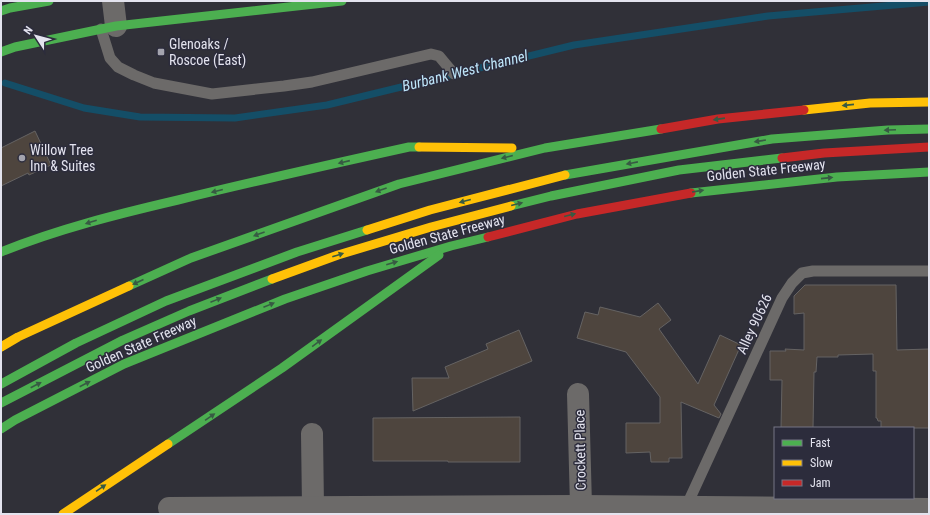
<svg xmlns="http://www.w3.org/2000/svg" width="930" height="515" viewBox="0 0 930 515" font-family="'Roboto Condensed',sans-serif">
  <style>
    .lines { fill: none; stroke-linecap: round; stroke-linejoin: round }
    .stream { stroke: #144e67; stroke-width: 7 }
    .building { fill: #4e453e; stroke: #656363 }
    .lane { stroke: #6c6a69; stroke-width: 11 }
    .street { stroke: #6c6a69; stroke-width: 22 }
    .fast { stroke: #4caf50; stroke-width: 9 }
    .slow { stroke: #ffc107; stroke-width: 9 }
    .jam { stroke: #c62828; stroke-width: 9 }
    .oneway { fill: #375a43 }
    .poi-dot { fill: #a4a4ae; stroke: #2c2c3c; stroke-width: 1.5 }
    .labels { text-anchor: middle; stroke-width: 3; stroke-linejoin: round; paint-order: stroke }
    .poi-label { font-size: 14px; fill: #e3e3ee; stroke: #2c2c3c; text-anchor: start }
    .street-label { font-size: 14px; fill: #e3e3ee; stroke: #2c2c3c }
    .water-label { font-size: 15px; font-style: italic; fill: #bee5f9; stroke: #2c2c3c }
  </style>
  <rect width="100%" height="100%" fill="#303038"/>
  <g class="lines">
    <path class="stream" d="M5,83L84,108L140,117L235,118L327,105L574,45L768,16L929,2"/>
  </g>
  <g class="building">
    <path d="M35,131L51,165L29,175L28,173L1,186V148Z"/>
    <path d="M805,285H896L897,350L929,349V428H881V421H878L877,418H876V371H873V354L838,355V357H817L816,372H814L813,428H781L782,380H770V351H786L785,349L804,350V313L794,314V296Z"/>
    <path d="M658,303L671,320L659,329L698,384L720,335L741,345L714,405L721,414L719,418L681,402L682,458H669V462H651L650,452L626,453V423H660V397L626,352L577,338L585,312L598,315L600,307L640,317Z"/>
    <path d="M519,330L532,361L413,411L412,378H449L445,367L488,349L486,344Z"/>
    <path d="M520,417V462H448V461H373V418Z"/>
  </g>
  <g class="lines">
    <g class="lane">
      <path d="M101,29L110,58L118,67L134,75L154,83L212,94L284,86L312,82L431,54L439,56L454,74"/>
      <path d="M686,507L782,298L792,283L802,273L813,271H929"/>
    </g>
    <g class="street">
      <path d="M113,1L116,26"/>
      <path d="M578,394L581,506"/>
      <path d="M312,434L313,507"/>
      <path d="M169,508L581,506L929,509"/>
    </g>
    <g class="fast">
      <path d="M1,11L10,8L49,1"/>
      <path d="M1,52L15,47L116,26L342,1"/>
      <path d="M565,175L772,139L888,130L929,129"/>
      <path d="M691,193L837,177L929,172"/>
      <path d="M511,206L551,196L679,170L782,158"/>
      <path d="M1,252C58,229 118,214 178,200C255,181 332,164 409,147H419"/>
      <path d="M129,286L191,258L399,184L545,148L661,129"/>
      <path d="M1,384L76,343L166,301L297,252L367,230"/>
      <path d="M1,403L123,340L189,311L272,279"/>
      <path d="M1,429L15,420L124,364L285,299L367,271L451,246L488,237"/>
      <path d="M168,444L282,368L439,255"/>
    </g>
    <g class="slow">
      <path d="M804,110L870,103L929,102"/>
      <path d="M419,147L512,148"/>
      <path d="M367,230L430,210L565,175"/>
      <path d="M272,279L338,255L431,227L511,206"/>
      <path d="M1,347L18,337L129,286"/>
      <path d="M63,514L168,444"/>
    </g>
    <g class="jam">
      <path d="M661,129L718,119L804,110"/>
      <path d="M782,158L824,153L929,147"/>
      <path d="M488,237L577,214L691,193"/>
    </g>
  </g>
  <defs><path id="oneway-solid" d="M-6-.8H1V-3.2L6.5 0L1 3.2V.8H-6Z"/></defs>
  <g class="oneway">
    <use href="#oneway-solid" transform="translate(848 105) rotate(174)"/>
    <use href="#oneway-solid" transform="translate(719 119) rotate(172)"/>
    <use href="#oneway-solid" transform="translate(890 130) rotate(177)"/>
    <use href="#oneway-solid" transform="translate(760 141) rotate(171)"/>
    <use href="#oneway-solid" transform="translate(507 157) rotate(166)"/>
    <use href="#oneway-solid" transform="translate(344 162) rotate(167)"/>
    <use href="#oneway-solid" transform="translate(632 163) rotate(169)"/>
    <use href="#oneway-solid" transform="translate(827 178) rotate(-6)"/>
    <use href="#oneway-solid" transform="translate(381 190) rotate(160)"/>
    <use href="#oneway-solid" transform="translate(217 191) rotate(166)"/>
    <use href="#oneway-solid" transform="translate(698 191) rotate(-9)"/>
    <use href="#oneway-solid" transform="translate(465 201) rotate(165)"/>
    <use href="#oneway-solid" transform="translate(517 204) rotate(-14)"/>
    <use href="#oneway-solid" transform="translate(570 215) rotate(-14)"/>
    <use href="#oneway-solid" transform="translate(91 222) rotate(163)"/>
    <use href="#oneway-solid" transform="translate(259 234) rotate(160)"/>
    <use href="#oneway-solid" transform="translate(338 255) rotate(-18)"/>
    <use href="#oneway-solid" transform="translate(392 263) rotate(-16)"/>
    <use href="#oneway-solid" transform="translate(138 282) rotate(156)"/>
    <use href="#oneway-solid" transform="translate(216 300) rotate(-22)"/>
    <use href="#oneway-solid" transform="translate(269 305) rotate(-22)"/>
    <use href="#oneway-solid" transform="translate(317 343) rotate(-36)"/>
    <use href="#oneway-solid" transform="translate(85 384) rotate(-27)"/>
    <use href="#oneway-solid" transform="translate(36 385) rotate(-27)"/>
    <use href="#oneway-solid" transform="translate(210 417) rotate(-34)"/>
    <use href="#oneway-solid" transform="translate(101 488) rotate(-34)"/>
  </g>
  <g class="poi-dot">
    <rect x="157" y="48" width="8" height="8" rx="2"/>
    <circle cx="22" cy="158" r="4"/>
  </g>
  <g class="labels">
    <g class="poi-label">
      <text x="169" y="49">Glenoaks /<tspan x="169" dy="16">Roscoe (East)</tspan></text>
      <text x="30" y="155">Willow Tree<tspan x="30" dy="16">Inn &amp; Suites</tspan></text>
    </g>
    <g class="street-label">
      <text transform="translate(766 170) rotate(-6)" y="5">Golden State Freeway</text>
      <text transform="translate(447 234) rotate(-15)" y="5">Golden State Freeway</text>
      <text transform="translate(754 324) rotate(-65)" y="5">Alley 90626</text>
      <text transform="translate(141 344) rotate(-24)" y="5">Golden State Freeway</text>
      <text transform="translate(580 450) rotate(-91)" y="5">Crockett Place</text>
    </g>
    <g class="water-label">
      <text transform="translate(465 71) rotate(-14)" y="5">Burbank West Channel</text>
    </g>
  </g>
  <rect width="930" height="515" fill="none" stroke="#e3e3ee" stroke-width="4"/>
  <rect x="774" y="427" width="140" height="72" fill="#2c2c3c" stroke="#757583"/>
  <rect x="782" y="440" width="20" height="6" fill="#4caf50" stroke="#757583"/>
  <text x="810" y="447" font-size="12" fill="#e3e3ee">Fast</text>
  <rect x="782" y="460" width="20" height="6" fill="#ffc107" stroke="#757583"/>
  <text x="810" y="467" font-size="12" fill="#e3e3ee">Slow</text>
  <rect x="782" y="480" width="20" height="6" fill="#c62828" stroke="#757583"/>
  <text x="810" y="487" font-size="12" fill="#e3e3ee">Jam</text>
  <g transform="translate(36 36) rotate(306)" stroke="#2c2c3c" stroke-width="3" paint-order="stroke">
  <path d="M0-3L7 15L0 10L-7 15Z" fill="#e3e3ee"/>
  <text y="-6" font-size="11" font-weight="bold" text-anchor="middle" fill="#e3e3ee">N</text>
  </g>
</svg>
